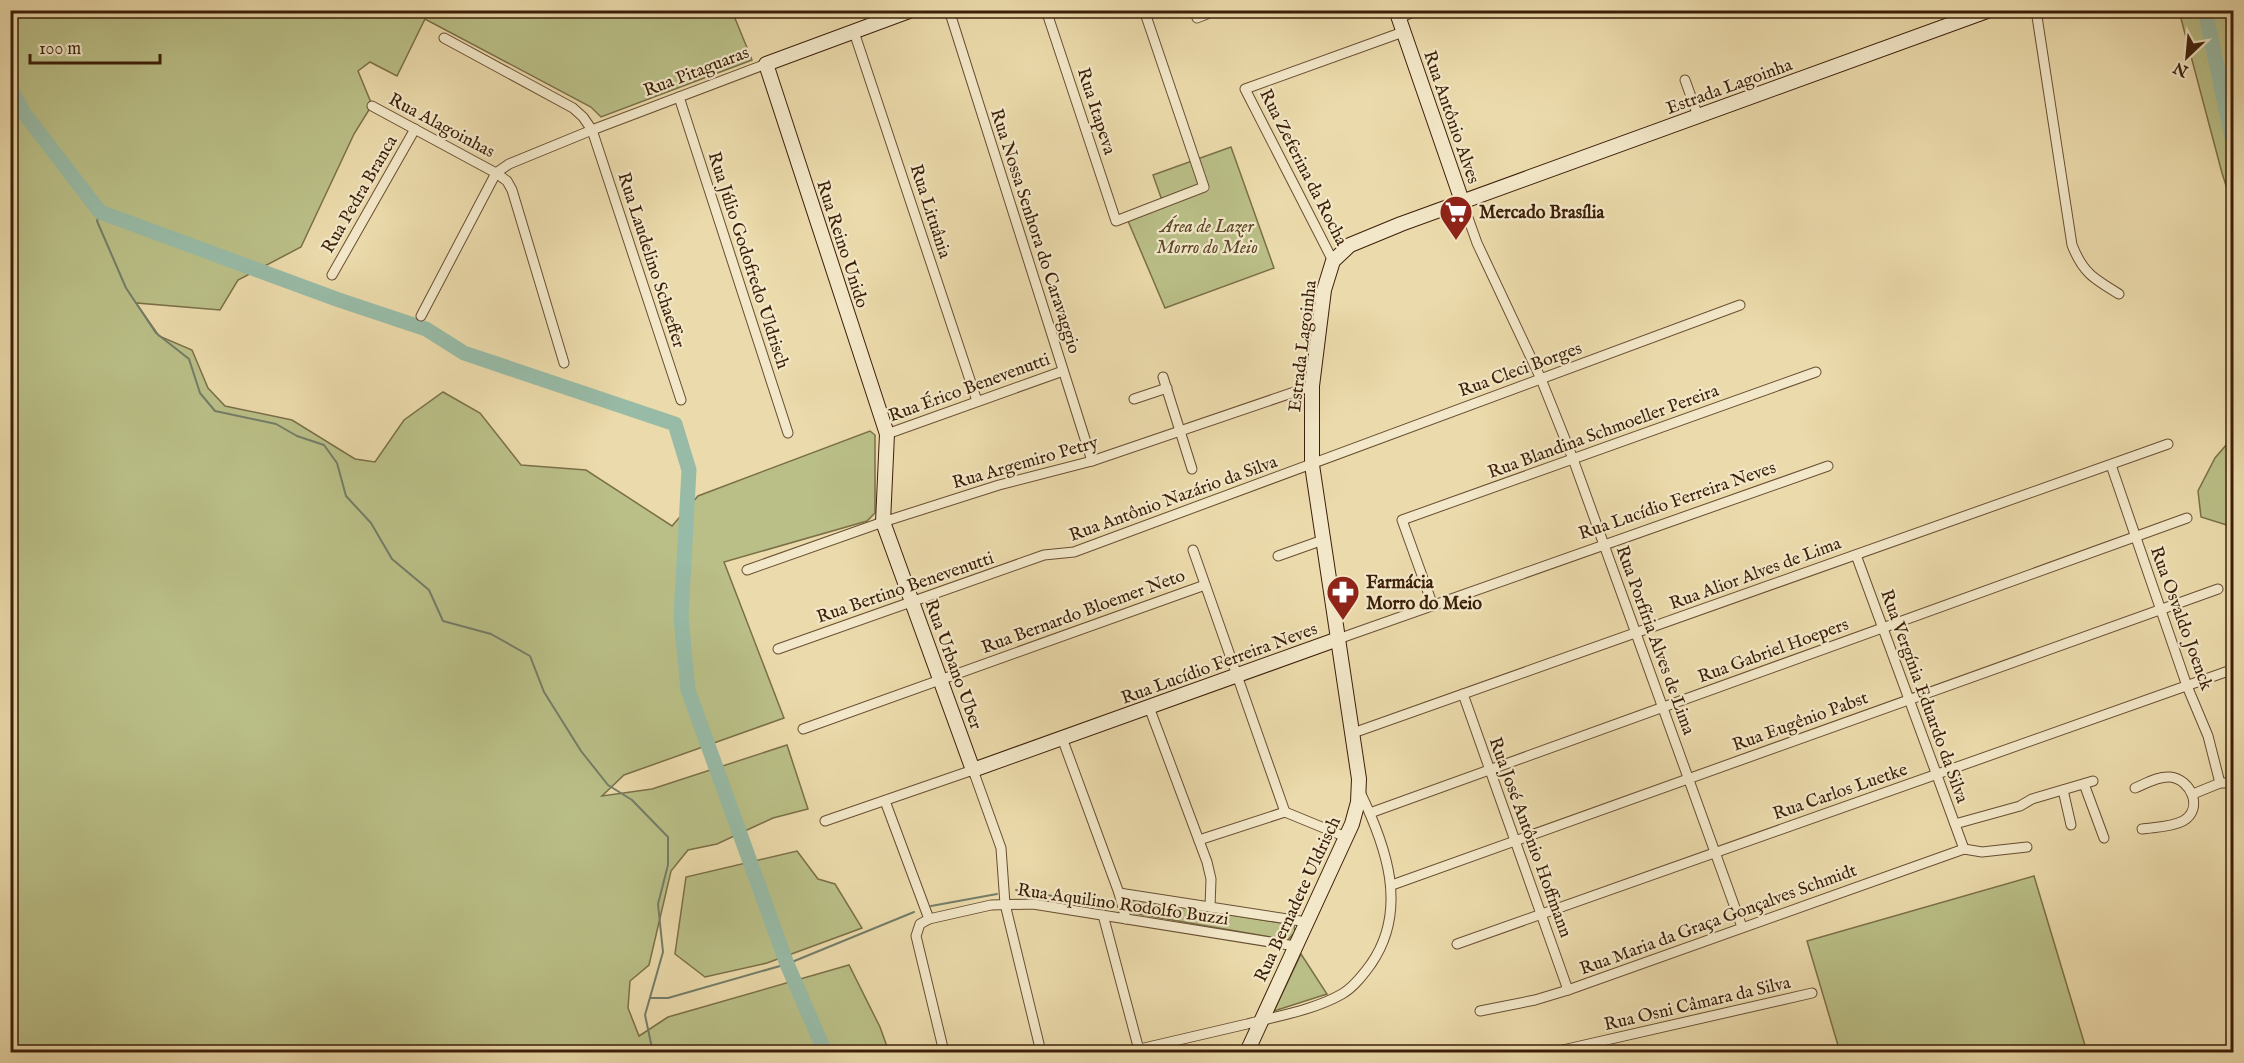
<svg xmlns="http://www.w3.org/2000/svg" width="2244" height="1063" viewBox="0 0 2244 1063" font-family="'IM FELL English',serif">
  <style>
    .green { fill: #babf87; stroke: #7b6f48; stroke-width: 1.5 }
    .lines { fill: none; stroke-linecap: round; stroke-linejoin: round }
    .stream { stroke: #737d68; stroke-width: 2 }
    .river { stroke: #98bba7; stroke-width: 15 }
    .street-casing { stroke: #684e32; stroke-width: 11 }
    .secondary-casing { stroke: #3c1f09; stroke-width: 16 }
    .street { stroke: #f2e7c8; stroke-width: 9 }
    .secondary { stroke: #f2e7c8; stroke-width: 14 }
    .labels { text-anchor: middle; stroke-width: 4.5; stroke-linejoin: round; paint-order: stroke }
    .street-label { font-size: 18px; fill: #3c1f09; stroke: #f2e7c8 }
    .poi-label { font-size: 18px; font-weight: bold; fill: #3c1f09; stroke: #f2e7c8; text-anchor: start }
    .park-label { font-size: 18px; font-style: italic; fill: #5c4728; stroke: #f2e7c8 }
  </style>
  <rect width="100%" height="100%" fill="#ebdaab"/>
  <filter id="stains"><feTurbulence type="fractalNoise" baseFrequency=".00333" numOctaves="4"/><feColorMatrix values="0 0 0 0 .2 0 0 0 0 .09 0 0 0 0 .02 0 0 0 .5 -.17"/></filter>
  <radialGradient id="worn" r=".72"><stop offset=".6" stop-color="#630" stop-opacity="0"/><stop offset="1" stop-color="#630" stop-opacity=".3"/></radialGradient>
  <g class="green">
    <path d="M10,11H732L752,60L601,117L591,107L425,19L397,76L370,62L358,71L372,105L354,134L301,247L238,280L220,310L136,303L159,336L192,350L208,388L225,406L292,420L355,459L375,462L404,420L443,392L480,413L521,465L586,470L672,526L698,496L870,431L875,435V513L867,521L724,562L784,718L624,775L602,796L652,789L787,745L808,809L773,818L717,844L688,850L671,871L649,965L630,981L628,1008L639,1036L668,1017L849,965L880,1027L889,1052H11Z"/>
    <path d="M2179,11H2233V207L2222,173Z"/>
    <path d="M1231,147L1274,268L1165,308L1128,221L1164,206L1153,175Z"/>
    <path d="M2233,437V527L2201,517L2198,491L2215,458Z"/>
    <path d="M797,851L818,879L835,884L862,928L767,963L705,977L675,954L686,877Z"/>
    <path d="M2034,876L2087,1052H1840L1807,941Z"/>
    <path d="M1137,900L1294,925L1295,932L1288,940L1132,913L1129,909C1128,903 1131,900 1137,900Z"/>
    <path d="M1301,954L1327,994L1274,1011Z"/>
  </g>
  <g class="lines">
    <g class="stream">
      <path d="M100,212L97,221L126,288L156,333L189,359L200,393L215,411L276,424L297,436L324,445L337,463L346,496L371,523L392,559L429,590L443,621L491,634L530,656L544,692L581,751L608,785L632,800L668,837V865L658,904L663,952L645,1015L652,1048L651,1052"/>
      <path d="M1016,890L1095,903"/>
      <path d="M931,906L997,894"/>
      <path d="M650,998H668L787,964L914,912"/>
    </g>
    <g class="river">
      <path d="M2205,10L2234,147"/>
      <path d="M10,88L24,113L100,212L339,300L426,329L464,353L675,424L689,470L681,617L688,690L787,964L825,1052"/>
    </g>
    <defs>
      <g id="street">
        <path d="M949,10L1092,461"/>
        <path d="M1046,10L1116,221L1204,187L1144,10"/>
        <path d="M2036,10L2072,245C2083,273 2094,279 2119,294"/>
        <path d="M1197,18L1217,10"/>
        <path d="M1398,19L1417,10"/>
        <path d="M854,32L977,401"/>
        <path d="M444,38L573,108L583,117L592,130L681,400"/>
        <path d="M1685,80L1698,116"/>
        <path d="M679,97L788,433"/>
        <path d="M372,106L496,173L507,181L512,190L564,363"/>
        <path d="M496,173L509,164L592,130L766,64"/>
        <path d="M1462,201L1477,243L1541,379L1573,459L1742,927"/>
        <path d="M1333,261L1245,89L1403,32"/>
        <path d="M332,275L415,129"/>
        <path d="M421,316L496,173"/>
        <path d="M1163,377L1192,469"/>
        <path d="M1134,399L1167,388"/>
        <path d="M887,434L1063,371"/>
        <path d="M2111,465L2187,686L2208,736L2220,783"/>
        <path d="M1193,550L1285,812"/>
        <path d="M1856,555L1964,849"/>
        <path d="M1278,556L1323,540"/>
        <path d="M747,570L883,522L999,485L1092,461L1312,386"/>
        <path d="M1433,606L1402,520L1816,372"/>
        <path d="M1338,639L1828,466"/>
        <path d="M778,649L1044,555L1074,552L1740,305"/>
        <path d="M1463,694L1568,990"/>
        <path d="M1149,707L1207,862L1211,879L1210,907"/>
        <path d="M803,729L1205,585"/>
        <path d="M1353,733L2168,444"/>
        <path d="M1062,738L1119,893L1126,919"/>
        <path d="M2084,784L2104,838"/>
        <path d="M2135,788C2145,784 2158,776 2170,777C2191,779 2204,809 2183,821C2172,827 2155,827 2142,829"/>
        <path d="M2063,790L2071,825"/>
        <path d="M2193,794L2220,783H2234"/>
        <path d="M885,801L929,919"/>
        <path d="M1370,813L2187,518"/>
        <path d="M825,821L973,770L1001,848L1005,904L1041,1052"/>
        <path d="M1955,824L2020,806L2032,799L2093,781"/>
        <path d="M1199,840L1285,812L1346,837"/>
        <path d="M1964,849L1982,852L2027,847"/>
        <path d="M1392,885L2218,589"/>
        <path d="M1119,893L1307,922"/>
        <path d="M1103,915L1139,1050"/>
        <path d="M1457,944L2234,669"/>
        <path d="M1480,1011L1535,1000L1568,990L1964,849"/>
        <path d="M944,1052L916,936L920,924L929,919L991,905L1033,904L1295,946"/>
        <path d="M1127,1052C1167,1043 1207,1033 1247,1024C1278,1016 1314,1010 1342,994C1354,987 1363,975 1371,964C1409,909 1386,846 1360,792"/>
        <path d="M1554,1052L1812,993"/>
      </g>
      <g id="secondary">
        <path d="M912,10L766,64L887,434L883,522L973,770L1338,639"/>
        <path d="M1396,10L1462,201"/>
        <path d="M1247,1052L1352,824L1358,802L1359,779L1312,465V386L1324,290L1333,261L1350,245L1401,224L1990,10"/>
      </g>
    </defs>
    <use href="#street" class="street-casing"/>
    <use href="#secondary" class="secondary-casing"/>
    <use href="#street" class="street"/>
    <use href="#secondary" class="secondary"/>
  </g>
  <defs>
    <symbol id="supermarket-pin" viewBox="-11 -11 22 30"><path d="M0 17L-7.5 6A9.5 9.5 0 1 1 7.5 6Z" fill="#8f2418" stroke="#f2e7c8"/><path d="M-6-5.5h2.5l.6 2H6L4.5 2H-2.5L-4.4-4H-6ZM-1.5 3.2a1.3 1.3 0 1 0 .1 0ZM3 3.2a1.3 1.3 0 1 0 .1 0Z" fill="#fff"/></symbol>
    <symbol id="pharmacy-pin" viewBox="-11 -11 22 30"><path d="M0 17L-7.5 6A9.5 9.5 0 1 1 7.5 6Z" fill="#8f2418" stroke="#f2e7c8"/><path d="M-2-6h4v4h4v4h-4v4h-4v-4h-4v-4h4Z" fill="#fff"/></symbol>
  </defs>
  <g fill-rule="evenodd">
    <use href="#supermarket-pin" x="1437" y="193" width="38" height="52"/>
    <use href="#pharmacy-pin" x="1324" y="573" width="38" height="52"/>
  </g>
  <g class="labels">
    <g class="street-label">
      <text transform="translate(696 71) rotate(-21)" y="6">Rua Pitaguaras</text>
      <text transform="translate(1729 86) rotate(-20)" y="6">Estrada Lagoinha</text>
      <text transform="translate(1097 111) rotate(72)" y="6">Rua Itapeva</text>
      <text transform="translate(1452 117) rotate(71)" y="6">Rua Antônio Alves</text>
      <text transform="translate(442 125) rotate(28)" y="6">Rua Alagoinhas</text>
      <text transform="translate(1304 167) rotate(63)" y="6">Rua Zeferina da Rocha</text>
      <text transform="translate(359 194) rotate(-60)" y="6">Rua Pedra Branca</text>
      <text transform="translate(931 211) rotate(72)" y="6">Rua Lituânia</text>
      <text transform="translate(1036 231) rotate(72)" y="6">Rua Nossa Senhora do Caravaggio</text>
      <text transform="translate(843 244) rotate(72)" y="6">Rua Reino Unido</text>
      <text transform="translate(652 260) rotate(72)" y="6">Rua Laudelino Schaeffer</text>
      <text transform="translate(749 260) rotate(72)" y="6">Rua Júlio Godofredo Uldrisch</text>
      <text transform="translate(1302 346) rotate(-83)" y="6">Estrada Lagoinha</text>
      <text transform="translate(1520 369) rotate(-20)" y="6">Rua Cleci Borges</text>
      <text transform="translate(969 387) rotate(-20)" y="6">Rua Érico Benevenutti</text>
      <text transform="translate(1603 431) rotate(-20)" y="6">Rua Blandina Schmoeller Pereira</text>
      <text transform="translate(1025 462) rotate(-16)" y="6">Rua Argemiro Petry</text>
      <text transform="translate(1173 498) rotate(-20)" y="6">Rua Antônio Nazário da Silva</text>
      <text transform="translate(1677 500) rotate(-19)" y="6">Rua Lucídio Ferreira Neves</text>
      <text transform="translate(1755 573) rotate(-20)" y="6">Rua Alior Alves de Lima</text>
      <text transform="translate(905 587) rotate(-19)" y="6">Rua Bertino Benevenutti</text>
      <text transform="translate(1083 611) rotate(-20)" y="6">Rua Bernardo Bloemer Neto</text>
      <text transform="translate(2182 618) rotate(70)" y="6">Rua Osvaldo Joenck</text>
      <text transform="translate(1656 640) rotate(70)" y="6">Rua Porfíria Alves de Lima</text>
      <text transform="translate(1773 650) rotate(-20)" y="6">Rua Gabriel Hoepers</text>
      <text transform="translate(1219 663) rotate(-20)" y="6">Rua Lucídio Ferreira Neves</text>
      <text transform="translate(954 664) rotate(70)" y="6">Rua Urbano Uber</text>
      <text transform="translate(1925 696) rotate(70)" y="6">Rua Vergínia Eduardo da Silva</text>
      <text transform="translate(1800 721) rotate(-20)" y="6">Rua Eugênio Pabst</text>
      <text transform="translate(1840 791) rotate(-19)" y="6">Rua Carlos Luetke</text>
      <text transform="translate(1531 837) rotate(70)" y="6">Rua José Antônio Hoffmann</text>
      <text transform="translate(1297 899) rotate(-65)" y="6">Rua Bernadete Uldrisch</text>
      <text transform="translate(1123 904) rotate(8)" y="6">Rua Aquilino Rodolfo Buzzi</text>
      <text transform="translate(1718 919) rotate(-20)" y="6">Rua Maria da Graça Gonçalves Schmidt</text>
      <text transform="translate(1697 1003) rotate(-13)" y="6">Rua Osni Câmara da Silva</text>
    </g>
    <g class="poi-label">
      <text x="1479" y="218">Mercado Brasília</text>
      <text x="1366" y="588">Farmácia<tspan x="1366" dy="21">Morro do Meio</tspan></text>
    </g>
    <g class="park-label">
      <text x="1207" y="232">Área de Lazer<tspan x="1207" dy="21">Morro do Meio</tspan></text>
    </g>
  </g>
  <rect width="2244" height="1063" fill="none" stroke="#ebdaab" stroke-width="36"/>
  <rect x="12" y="12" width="2220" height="1039" fill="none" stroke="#3c1f09" stroke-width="3"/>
  <rect x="18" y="18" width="2208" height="1027" fill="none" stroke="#3c1f09" stroke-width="1.5"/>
  <g transform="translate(2187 57) rotate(206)" stroke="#f2e7c8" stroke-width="4.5" paint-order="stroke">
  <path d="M0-4.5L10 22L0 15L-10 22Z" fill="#3c1f09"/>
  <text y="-9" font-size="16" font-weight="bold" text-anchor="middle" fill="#3c1f09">N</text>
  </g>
  <path d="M30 54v9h130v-9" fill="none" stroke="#3c1f09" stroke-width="3"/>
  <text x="39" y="54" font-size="18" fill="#3c1f09" stroke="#f2e7c8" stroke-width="4.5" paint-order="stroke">100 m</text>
  <rect width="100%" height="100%" filter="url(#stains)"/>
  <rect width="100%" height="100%" fill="url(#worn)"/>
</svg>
